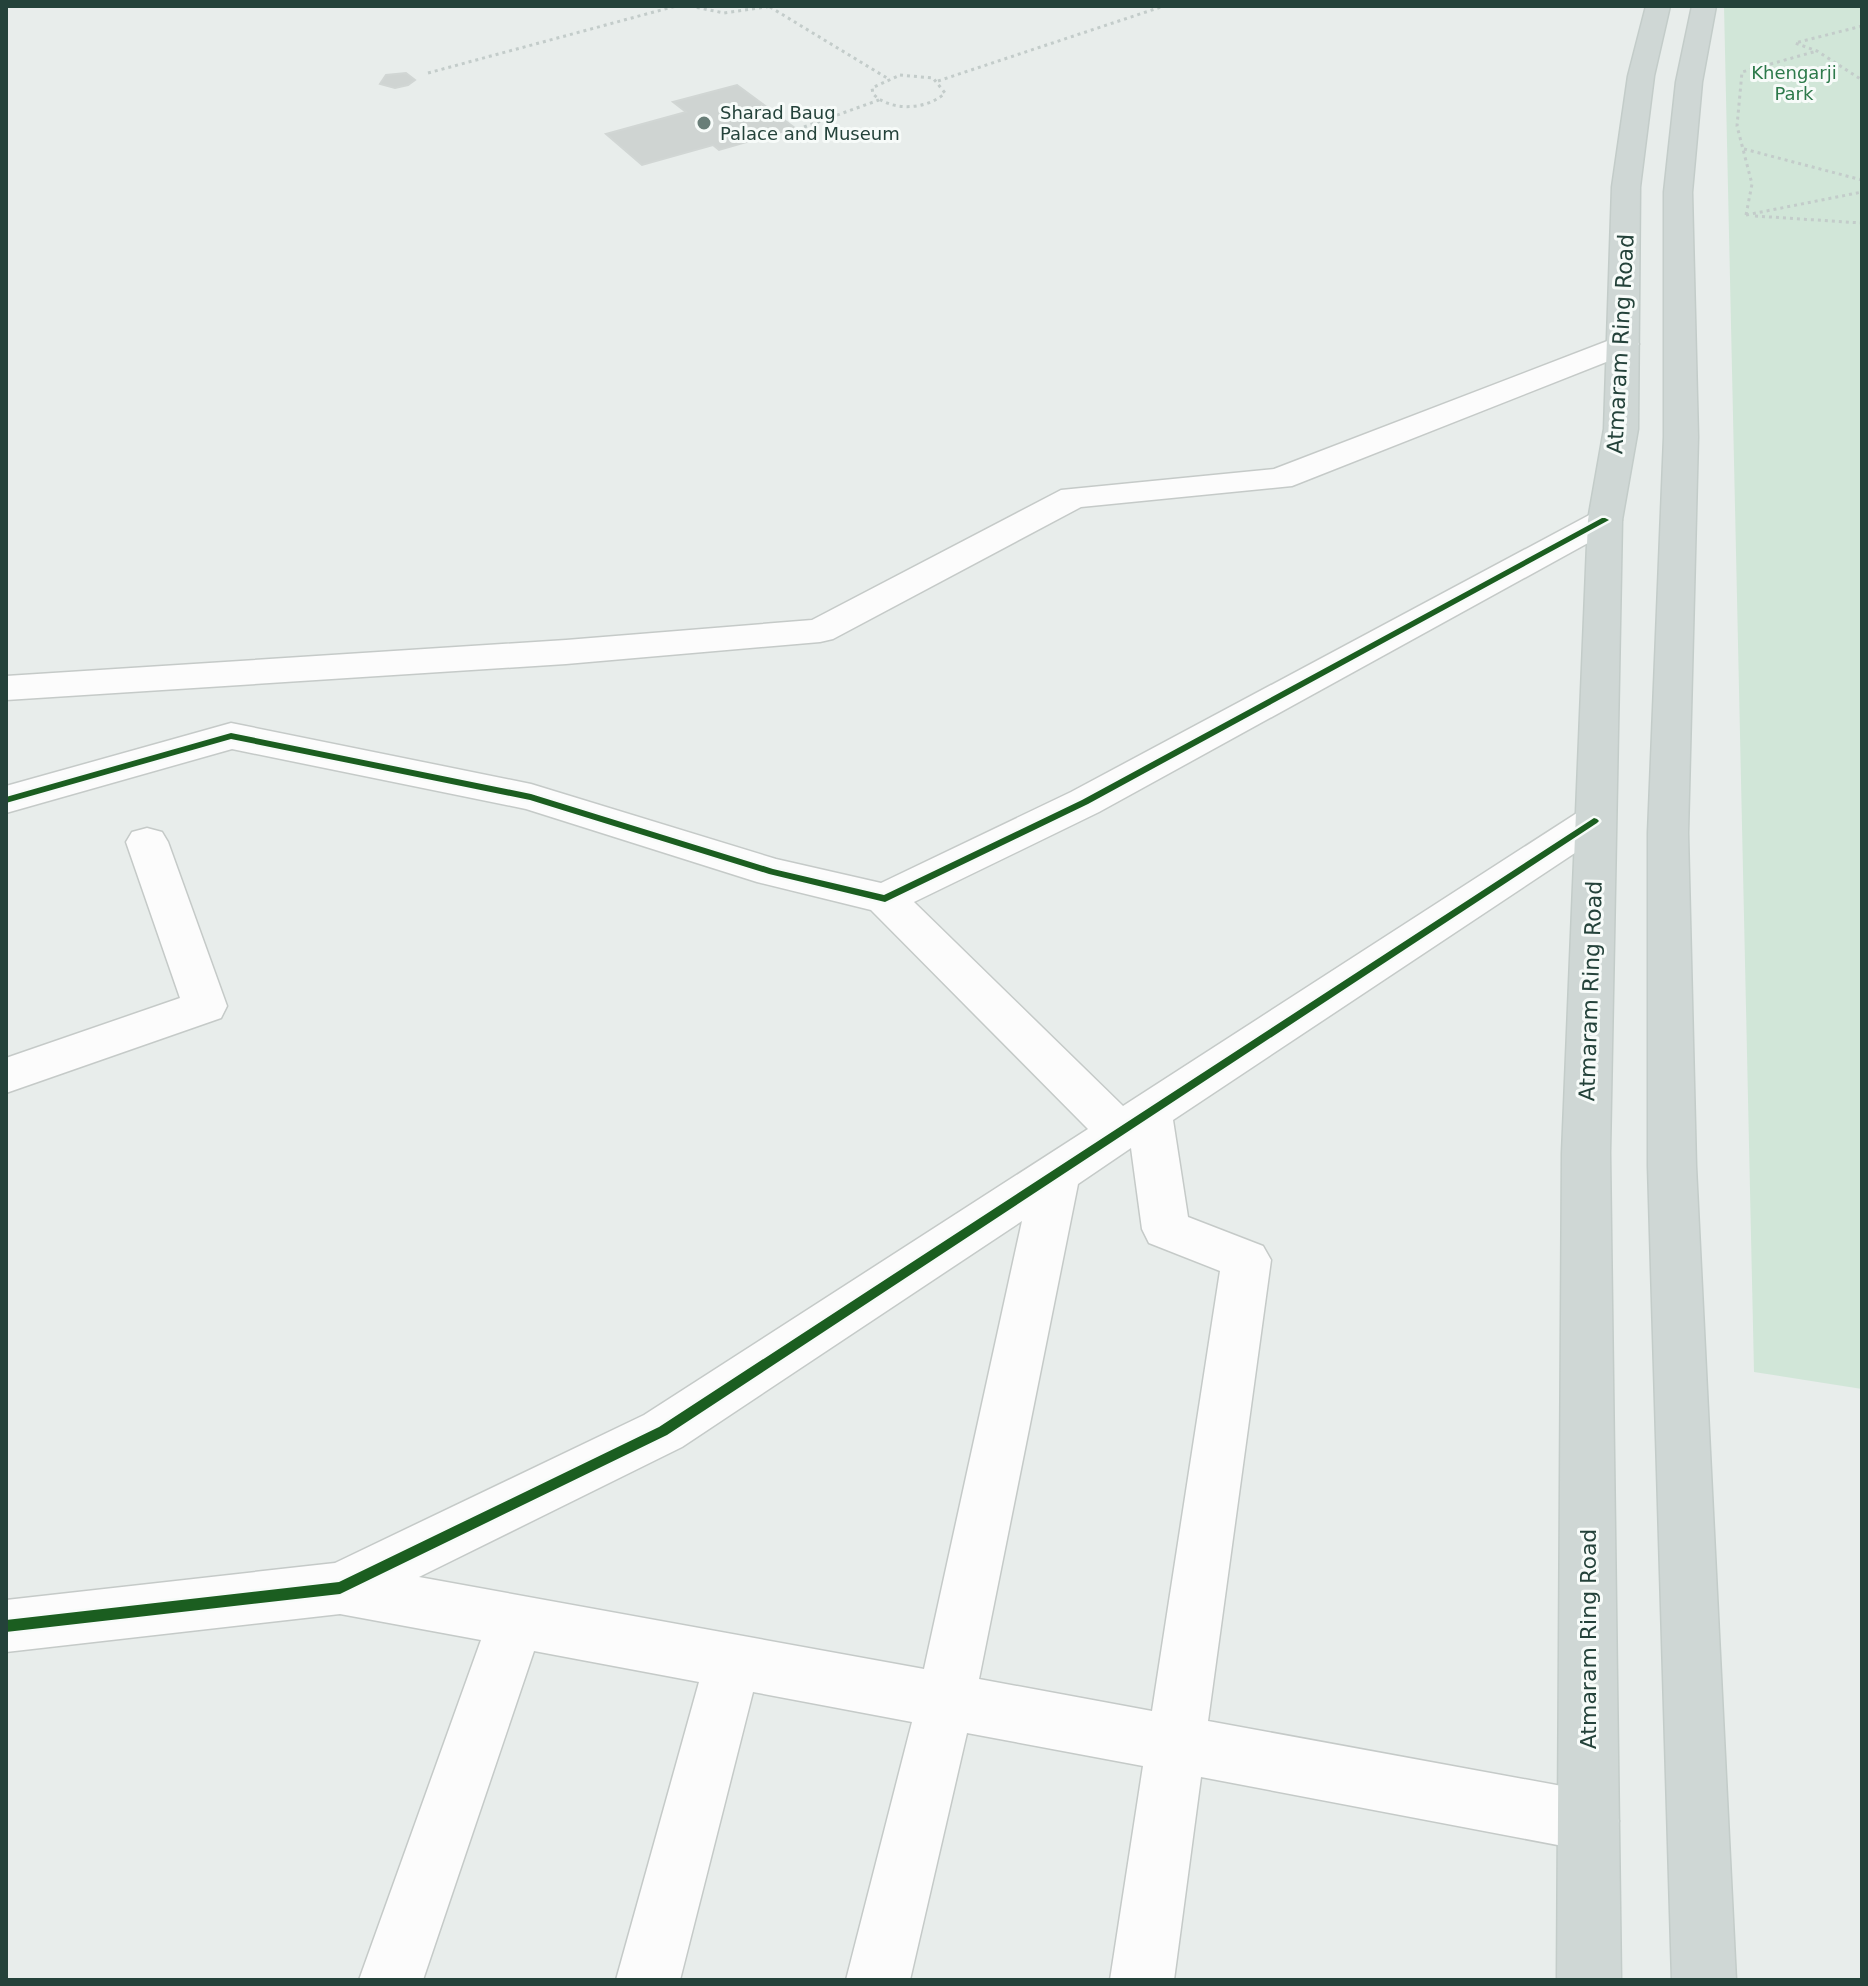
<svg xmlns="http://www.w3.org/2000/svg" width="1868" height="1986" viewBox="0 0 1868 1986" font-family="'DejaVu Sans',sans-serif">
  <style>
    .green { fill: #d1e6d8 }
    .building { fill: #cfd4d2; stroke: #d1d6d4; stroke-width: 2 }
    .lines { fill: none; stroke-linecap: round; stroke-linejoin: round }
    .minor-casing { stroke: #c5cac8; stroke-width: 3 }
    .primary-casing { stroke: #c3ccc9; stroke-width: 3 }
    .path { stroke: #c3ccca; stroke-width: 3; stroke-dasharray: 3 4; stroke-linecap: butt }
    .minor { fill: #fcfcfc; fill-rule: evenodd }
    .primary { fill: #cfd7d5; fill-rule: evenodd }
    .cycleway-casing { stroke: #f7fbf9; stroke-width: 5 }
    .cycleway { fill: #1b5e20; fill-rule: evenodd }
    .poi-dot { fill: #697e78; stroke: #f7fbf9; stroke-width: 3 }
    .labels { text-anchor: middle; stroke-width: 6; stroke-linejoin: round; paint-order: stroke }
    .far-park-label { font-size: 18px; fill: #2d7a4b; stroke: #f7fbf9 }
    .far-poi-label { font-size: 18px; fill: #24423a; stroke: #f7fbf9; text-anchor: start }
    .street-label { font-size: 22px; fill: #24423a; stroke: #f7fbf9 }
  </style>
  <rect width="100%" height="100%" fill="#e8edeb"/>
  <path class="green" d="M1724,6H1862V1389L1754,1372Z"/>
  <g class="building">
    <path d="M406,73L415,80L408,85L395,88L380,84L386,75Z"/>
    <path d="M737,85L795,128L719,150L713,145L642,165L606,134L686,112L673,102Z"/>
  </g>
  <g class="lines">
    <defs>
      <g id="minor">
        <path d="M1623,335L1634,337L1639,344L1634,351L1292,486L1081,507L833,639L820,642L566,664L6,700V676L566,640L812,620L1061,490L1274,469Z"/>
        <path d="M1605,510L1617,513L1622,520L1617,527L1099,812L914,902L1123,1106L1580,811L1594,807L1608,811L1614,821L1608,831L1173,1120L1188,1217L1263,1246L1271,1260L1208,1721L1589,1791L1610,1800L1619,1821L1610,1842L1589,1851L1201,1777L1174,1980H1110L1143,1766L967,1733L910,1980H846L912,1722L753,1692L680,1980H616L699,1682L534,1651L423,1980H359L481,1640L340,1614L6,1652V1600L335,1563L644,1415L1088,1129L871,910L757,882L526,809L232,749L6,813V786L231,723L531,784L776,859L881,883L1071,792L1593,513ZM1131,1148L1142,1229L1149,1243L1220,1271L1152,1711L979,1679L1078,1184ZM1022,1221L924,1669L419,1577L682,1447Z"/>
        <path d="M147,828L162,832L168,842L227,1006L221,1018L6,1093V1058L180,998L126,842L132,832Z"/>
      </g>
      <g id="primary">
        <path d="M1646,6H1670L1654,76L1640,187L1638,429L1622,520L1610,1153L1621,1980H1557L1562,1153L1588,520L1604,429L1612,187L1628,76Z"/>
        <path d="M1692,6H1716L1702,82L1692,192L1698,437L1688,833L1696,1166L1736,1980H1672L1648,1166V833L1664,437V192L1676,82Z"/>
      </g>
    </defs>
    <use href="#minor" class="minor-casing"/>
    <use href="#primary" class="primary-casing"/>
    <g class="path">
      <path d="M690,6L724,13L772,6"/>
      <path d="M770,7L887,78"/>
      <path d="M1862,26L1795,43L1817,51L1862,80"/>
      <path d="M428,73L676,6"/>
      <path d="M900,75L933,78L945,93C927,110 891,112 873,94L872,88Z"/>
      <path d="M938,81L1164,6"/>
      <path d="M804,127L879,100"/>
      <path d="M1744,149L1862,180"/>
      <path d="M1746,215L1752,184L1737,126L1742,72L1817,51"/>
      <path d="M1746,215L1862,192"/>
      <path d="M1755,216L1862,223"/>
    </g>
    <use href="#minor" class="minor"/>
    <use href="#primary" class="primary"/>
    <defs>
      <g id="cycleway">
        <path d="M1602,518H1605L1609,520L1088,804L885,902L769,874L530,800L231,739L6,803V797L231,733L531,794L773,869L884,895L1082,800Z"/>
        <path d="M1594,818L1597,819L1599,821L1597,823L667,1435L340,1594L6,1632V1620L339,1582L659,1427Z"/>
      </g>
    </defs>
    <use href="#cycleway" class="cycleway-casing"/>
    <use href="#cycleway" class="cycleway"/>
  </g>
  <circle class="poi-dot" cx="704" cy="123" r="8"/>
  <g class="labels">
    <g class="far-park-label">
      <text x="1794" y="79">Khengarji<tspan x="1794" dy="21">Park</tspan></text>
    </g>
    <g class="far-poi-label">
      <text x="720" y="119">Sharad Baug<tspan x="720" dy="21">Palace and Museum</tspan></text>
    </g>
    <g class="street-label">
      <text transform="translate(1620 344) rotate(-87)" y="8">Atmaram Ring Road</text>
      <text transform="translate(1590 991) rotate(-88)" y="8">Atmaram Ring Road</text>
      <text transform="translate(1588 1639) rotate(-90)" y="8">Atmaram Ring Road</text>
    </g>
  </g>
  <rect width="1868" height="1986" fill="none" stroke="#24423a" stroke-width="16"/>
</svg>
